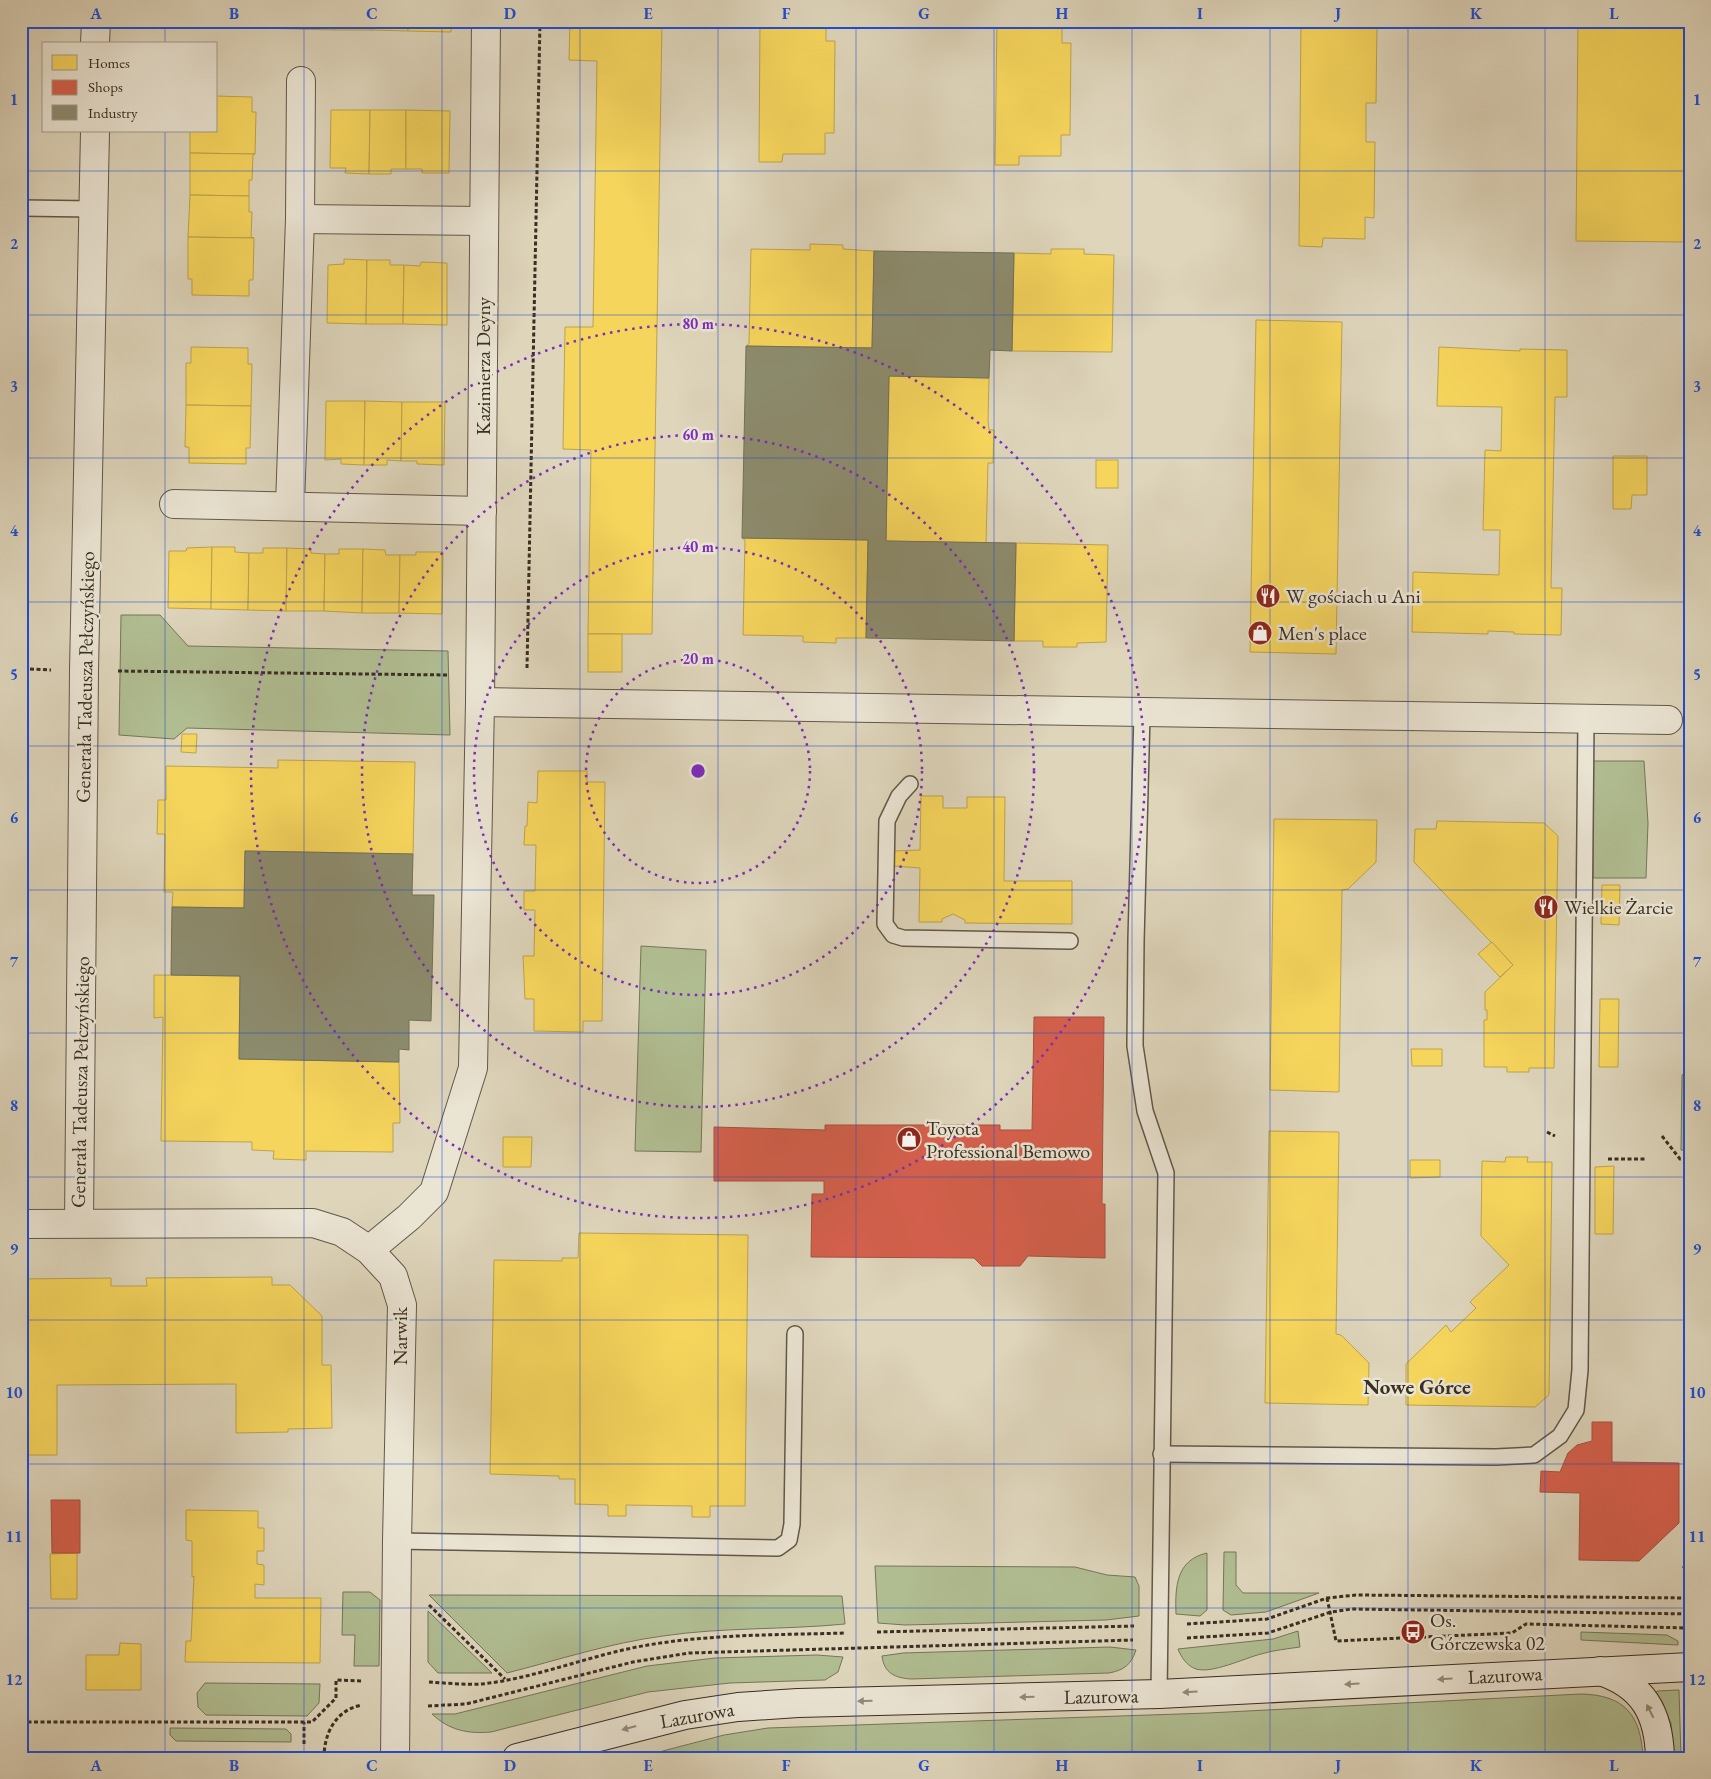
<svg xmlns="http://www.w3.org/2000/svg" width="1711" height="1779" viewBox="0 0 1711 1779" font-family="'EB Garamond',serif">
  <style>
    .green { fill: #b0bd91; stroke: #74765a }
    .homes { fill: #f6d55c; stroke: #bda34b }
    .shops { fill: #d6604d; stroke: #a75140 }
    .industry { fill: #8c8c6e; stroke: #737057 }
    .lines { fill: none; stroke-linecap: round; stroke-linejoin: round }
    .lane-casing { stroke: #625848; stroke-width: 18 }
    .street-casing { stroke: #625848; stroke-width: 30 }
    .secondary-casing { stroke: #392f22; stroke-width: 30 }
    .path { stroke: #392f22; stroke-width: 3; stroke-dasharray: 4 2.5; stroke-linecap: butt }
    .lane { stroke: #eae4d3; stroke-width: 15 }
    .street { stroke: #eae4d3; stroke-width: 28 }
    .secondary { stroke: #eae4d3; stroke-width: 28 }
    .oneway { fill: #928a7a }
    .grid { fill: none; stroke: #1d4ed8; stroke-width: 1; stroke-opacity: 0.55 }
    .ring { fill: none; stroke: #7b2cbf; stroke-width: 2.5; stroke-dasharray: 2.5 5 }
    .labels { text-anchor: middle; stroke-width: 5; stroke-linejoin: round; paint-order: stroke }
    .street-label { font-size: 20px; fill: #392f22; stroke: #eae4d3 }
    .poi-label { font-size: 20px; fill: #392f22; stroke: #eae4d3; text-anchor: start }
    .neighbourhood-label { font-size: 21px; font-weight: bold; fill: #392f22; stroke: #eae4d3 }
    .centre { fill: #7b2cbf; stroke: #eae4d3; stroke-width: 2.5 }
    .ring-label { font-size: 15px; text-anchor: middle; font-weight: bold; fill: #7b2cbf; stroke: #eae4d3; stroke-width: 5; stroke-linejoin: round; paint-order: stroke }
    .neatline { fill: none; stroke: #1d4ed8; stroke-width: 2 }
    .grid-label { font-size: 16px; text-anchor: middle; font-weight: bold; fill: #1d4ed8 }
  </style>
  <rect width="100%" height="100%" fill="#ded5bb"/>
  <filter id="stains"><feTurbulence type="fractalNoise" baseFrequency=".004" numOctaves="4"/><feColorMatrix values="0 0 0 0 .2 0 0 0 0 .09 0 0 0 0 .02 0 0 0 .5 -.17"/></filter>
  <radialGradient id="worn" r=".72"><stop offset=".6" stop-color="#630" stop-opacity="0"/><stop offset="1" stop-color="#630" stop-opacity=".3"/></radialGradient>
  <g class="green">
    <path d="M121,615H160L188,646L448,651L450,735L187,728L174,739L119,735Z"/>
    <path d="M1593,761H1644L1648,823L1646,878H1593Z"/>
    <path d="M641,946L706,950L701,1152L635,1151Z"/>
    <path d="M1686,1071H1690V1151L1681,1150L1682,1075Z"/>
    <path d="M1224,1552H1236V1585L1243,1593H1319L1266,1612L1231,1615L1223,1610Z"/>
    <path d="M1207,1553V1610L1200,1616L1176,1614C1175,1587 1176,1560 1207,1553Z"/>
    <path d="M875,1566L1075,1567L1107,1575L1135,1577L1139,1586V1616L1106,1620L905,1625L878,1623Z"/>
    <path d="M343,1592H370L380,1600L379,1666H354L355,1635H342Z"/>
    <path d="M429,1595L842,1596L845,1624C784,1630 723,1627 663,1636C610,1643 558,1660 507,1673Z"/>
    <path d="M428,1611L492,1673H438L428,1662Z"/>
    <path d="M1298,1631L1300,1647C1287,1649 1274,1650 1261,1654C1245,1658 1212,1674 1196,1669C1187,1666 1181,1657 1178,1649L1273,1639Z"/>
    <path d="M1581,1632L1667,1635L1678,1641V1645L1581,1640Z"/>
    <path d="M1110,1647L1136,1650C1131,1665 1124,1670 1109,1673L911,1679C895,1678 884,1673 882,1656L903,1653Z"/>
    <path d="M817,1655L843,1657L838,1672L825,1680L730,1683L648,1692L491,1732C467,1734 449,1730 432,1714H455L647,1666L715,1658Z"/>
    <path d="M205,1683L320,1684L319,1703L307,1716L206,1715L198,1707L197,1693Z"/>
    <path d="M1679,1690L1681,1758H1674L1671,1723L1656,1693L1657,1691Z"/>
    <path d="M1581,1694C1625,1695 1641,1715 1643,1758H636L724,1735L768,1728L1208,1713Z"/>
    <path d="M170,1728L286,1729L291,1734V1742L176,1741L170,1735Z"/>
  </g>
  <g class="homes">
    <path d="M177,21H220V28L177,27Z"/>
    <rect x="220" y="21" width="38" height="7"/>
    <path d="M258,21H295V29L258,28Z"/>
    <path d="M295,21H334V30L295,29Z"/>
    <rect x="334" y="21" width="37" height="9"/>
    <path d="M371,21H408V31L371,30Z"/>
    <path d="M408,21H451V32L408,31Z"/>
    <path d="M570,21H662L652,634H588L591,450L563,449L565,327H593L597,61L569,60Z"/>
    <path d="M760,21H826V41H835L834,133H825V154H783L782,162H759Z"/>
    <path d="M997,21H1062V43H1071L1070,135H1061V156H1019V165H995Z"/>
    <path d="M1301,21H1377L1376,103H1366V142H1375L1374,218L1365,217V239L1323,238L1322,247L1299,246Z"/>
    <path d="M1578,21H1689L1687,242L1576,241Z"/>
    <path d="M216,96L252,97V112H256L255,154L190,153V131H216Z"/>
    <path d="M331,110H370L369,174L345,173L346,168H330Z"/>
    <path d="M370,110H406V169H391V174H369Z"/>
    <path d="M406,110L450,111L449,173H422V169H406Z"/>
    <path d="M190,153L255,154L253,155L252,180H249V196L190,195Z"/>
    <path d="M190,195L249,196V212H252L251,237L254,238L188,237Z"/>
    <path d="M188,237L254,238L253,280H249V296L192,295V279H188Z"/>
    <path d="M810,244L843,245V249L874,251L872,348L746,346L749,344L751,249L810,250Z"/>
    <path d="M1051,249H1084V254L1114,255L1112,352L1012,351L1014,253L1051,254Z"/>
    <path d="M344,259L367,260L366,324L327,323L328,265L344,264Z"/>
    <path d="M367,260H390V265H404L403,324H366Z"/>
    <path d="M421,262L447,263V325L403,324L404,265L420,266Z"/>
    <path d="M1256,320L1342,322L1336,654L1250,652Z"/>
    <path d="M191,347L248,348V364H252L251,406L186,405V363H191Z"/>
    <path d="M1439,347L1520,351V349L1567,350V397H1555L1551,588H1562L1561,635L1514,634V632L1488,631V634L1412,632L1413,572L1499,575L1500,530H1483L1485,450L1501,451L1502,407L1437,406Z"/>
    <path d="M889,376L989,378L988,420L989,430H994L993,463H988L986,543L886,541Z"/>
    <path d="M326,401H365L364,465L341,464V459L325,460Z"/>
    <path d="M365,401L402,402L401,461L387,460V465H364Z"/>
    <path d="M402,402H445L444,465L417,464V461H401Z"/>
    <path d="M186,405L251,406L250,448H246V464L189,463V447H185Z"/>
    <path d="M1613,456H1647V495H1632L1631,509H1613Z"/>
    <rect x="1096" y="460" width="22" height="28"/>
    <path d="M742,538L868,540L866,638H836V643L803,642V636L743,635L745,540Z"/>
    <path d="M1016,543L1108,545L1106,642L1077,643V647H1043V641H1014Z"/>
    <path d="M212,547L211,609L168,608L169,551H186L187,548Z"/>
    <path d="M212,547H235V552L249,553L248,610L211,609Z"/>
    <path d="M263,548H287L286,611L248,610L249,553H263Z"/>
    <path d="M287,548L311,549V553L325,554L324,611H286Z"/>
    <path d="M339,549H363L362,613L324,611L325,554H339Z"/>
    <path d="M363,549L385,550L386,555H400L399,613H362Z"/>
    <path d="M416,552H443L442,614L399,613L400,555H416Z"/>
    <rect x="588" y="634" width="34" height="38"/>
    <path d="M182,734H197L196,753L181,752Z"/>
    <path d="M278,760L415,762L413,854L245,851L244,908L172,907L173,892H164L165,834H157L158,800H166V766L278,768Z"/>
    <path d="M538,771H587V782H605L602,1021H583V1032L534,1031V999H525L523,956H534L535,910H524V891H535L536,845H524L525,826H527L528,802L537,803Z"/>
    <path d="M921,796H943V808H967V797H1005L1004,881H1072V924L965,923V920L953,914L942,919V922H919L920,868L894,866V851L920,850Z"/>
    <path d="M1274,819L1377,820L1376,862L1348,889L1342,890L1339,1092L1270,1090Z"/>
    <path d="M1437,821L1544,823L1558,836L1554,1068H1529V1072H1507V1067H1484V1020H1487V1010H1485V992L1513,965L1414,862L1415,829H1436Z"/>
    <path d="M1602,885H1620L1619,925L1601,924Z"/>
    <path d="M1492,942L1513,965L1500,977L1478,954Z"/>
    <path d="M154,975L240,976L239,1059L399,1062L400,1123H393V1152L306,1151V1160L273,1159L274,1151L252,1150V1142L161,1141L163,1017L154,1018Z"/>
    <path d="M1600,999H1619L1618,1067H1599Z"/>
    <path d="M1411,1049H1442V1066H1412Z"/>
    <path d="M1269,1131L1339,1132L1336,1334L1341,1335L1369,1363L1368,1405L1265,1403Z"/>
    <path d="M503,1137H532L531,1167H503Z"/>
    <path d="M1506,1157H1528L1527,1162H1552L1549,1395L1535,1407L1406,1405V1364L1446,1325L1451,1332L1476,1308L1470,1302L1509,1265L1481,1236L1482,1161L1505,1162Z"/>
    <path d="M1410,1160H1440V1177L1410,1178Z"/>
    <path d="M1614,1166L1613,1234H1595V1167Z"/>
    <path d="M579,1233L748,1235L745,1506H710V1517H692V1506L626,1505V1516H608V1505L575,1504V1479H559V1476L490,1474L494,1260L562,1261V1258H578Z"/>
    <path d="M272,1277V1285H290L322,1316V1365H331L332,1428L288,1429V1432L236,1433V1384L57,1385V1455H21V1279L111,1278V1286H147L146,1278Z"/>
    <path d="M186,1510L258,1511V1528H264V1551H257V1564L264,1565V1585L255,1584V1598H321L320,1663L185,1662L186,1641H191L194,1576L192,1577V1541L186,1540Z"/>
    <path d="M77,1553V1599H51L50,1554Z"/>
    <path d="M120,1643L141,1644V1690H86V1655H119Z"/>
  </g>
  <g class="shops">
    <path d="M1034,1017H1104L1102,1204H1105V1258L1028,1256L1020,1266H982L974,1258L811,1257L812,1194H824V1181H714V1127L825,1130V1125H1000V1130H1032Z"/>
    <path d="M1592,1422H1612V1462L1679,1463V1523L1639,1561L1579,1560L1580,1493L1540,1492L1541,1471L1560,1472L1568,1453L1577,1445L1592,1441Z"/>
    <path d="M51,1500H80V1553H52Z"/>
  </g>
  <g class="industry">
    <path d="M874,251L1014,253L1012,351L990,350L989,378L889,376L886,541L1016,543L1014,641L866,638L868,540L742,538L746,346L872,348Z"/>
    <path d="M245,851L413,854L412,895H434L431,1021L409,1020V1050L399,1049V1062L239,1059L240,976L171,975L172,907L244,908Z"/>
  </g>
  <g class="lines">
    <defs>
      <g id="lane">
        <path d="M21,208L94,209"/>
        <path d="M1142,714L1136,941L1135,1046L1145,1111L1166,1173L1159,1694"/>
        <path d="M910,784L899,796L887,821L885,924L893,935L903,938L1070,941"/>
        <path d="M1161,1454L1496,1457L1534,1455L1560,1436L1576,1410L1580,1370L1586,720"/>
        <path d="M397,1541L778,1548L789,1540L792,1524L795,1334"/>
      </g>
      <g id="street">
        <path d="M95,44L96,21"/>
        <path d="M300,219L484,221"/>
        <path d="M174,504L482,511"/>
        <path d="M290,505L300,219L301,81"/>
        <path d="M480,702L486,21"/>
        <path d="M79,1223L84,671L95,131"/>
        <path d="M21,1224L313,1223L342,1232L369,1250L393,1276L402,1305L397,1541L395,1758"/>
        <path d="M369,1250L409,1217L434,1192L473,1068L480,702L1668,720"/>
      </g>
      <g id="secondary">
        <path d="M1600,1671C1643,1685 1659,1713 1660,1758"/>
        <path d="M517,1758L685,1715L738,1707L798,1703L1159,1694L1690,1667"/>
      </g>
    </defs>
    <use href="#lane" class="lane-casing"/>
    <use href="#street" class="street-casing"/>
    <use href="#secondary" class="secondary-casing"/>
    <g class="path">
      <path d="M1688,56H1690"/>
      <path d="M1687,170H1690"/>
      <path d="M527,668L540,21"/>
      <path d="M30,669L51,670"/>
      <path d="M118,671L447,675"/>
      <path d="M21,772L28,773"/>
      <path d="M21,991H24"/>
      <path d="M1547,1132L1555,1136"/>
      <path d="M1662,1136L1680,1159H1690"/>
      <path d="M1608,1159H1645"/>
      <path d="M1683,1566L1690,1572"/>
      <path d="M1327,1598L1336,1641L1512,1633L1526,1624L1688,1628"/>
      <path d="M429,1605L505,1679"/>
      <path d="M1187,1624L1267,1619L1327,1598L1356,1595L1690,1598"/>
      <path d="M877,1632L1134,1626"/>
      <path d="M1187,1638L1268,1633L1331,1612L1352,1609L1690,1614"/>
      <path d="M429,1682C446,1683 465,1685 482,1684C537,1678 593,1654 648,1645C713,1634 779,1635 845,1633"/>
      <path d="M428,1706L466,1704L633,1662L689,1653L1133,1640"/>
      <path d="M21,1722H312L336,1698V1680L363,1681"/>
      <path d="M304,1744V1722"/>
      <path d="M324,1758C324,1734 335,1710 362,1705"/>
    </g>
    <use href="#lane" class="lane"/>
    <use href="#street" class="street"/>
    <use href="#secondary" class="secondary"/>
  </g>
  <defs><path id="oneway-solid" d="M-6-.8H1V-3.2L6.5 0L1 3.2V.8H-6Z" transform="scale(1.25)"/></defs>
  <g class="oneway">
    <use href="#oneway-solid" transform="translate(1445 1679) rotate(177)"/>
    <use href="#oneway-solid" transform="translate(1352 1684) rotate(177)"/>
    <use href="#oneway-solid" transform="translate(1190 1692) rotate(177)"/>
    <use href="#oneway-solid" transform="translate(1027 1697) rotate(179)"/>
    <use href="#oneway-solid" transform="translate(865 1701) rotate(179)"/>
    <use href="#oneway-solid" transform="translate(1650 1711) rotate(-117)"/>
    <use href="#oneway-solid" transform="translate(629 1728) rotate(165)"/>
  </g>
  <path class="grid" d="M165,21V44M304,21V1758M442,21V1758M580,21V1758M718,21V1758M856,21V1758M994,21V1758M1132,21V1758M1270,21V1758M1408,21V1758M1545,21V1758M165,131V1758M21,171H1690M21,315H1690M21,458H1690M21,602H1690M21,746H1690M21,890H1690M21,1033H1690M21,1177H1690M21,1320H1690M21,1464H1690M21,1608H1690"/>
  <g class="ring">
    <circle cx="698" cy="771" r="112"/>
    <circle cx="698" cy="771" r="224"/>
    <circle cx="698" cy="771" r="336"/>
    <circle cx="698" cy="771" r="447"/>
  </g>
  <defs>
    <symbol id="restaurant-disc" viewBox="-11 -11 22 22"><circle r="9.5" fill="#8f2418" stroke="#eae4d3"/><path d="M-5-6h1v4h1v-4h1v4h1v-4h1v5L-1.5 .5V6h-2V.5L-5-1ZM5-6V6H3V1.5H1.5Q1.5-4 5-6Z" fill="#fff"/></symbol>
    <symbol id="shop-disc" viewBox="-11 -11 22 22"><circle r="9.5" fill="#8f2418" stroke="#eae4d3"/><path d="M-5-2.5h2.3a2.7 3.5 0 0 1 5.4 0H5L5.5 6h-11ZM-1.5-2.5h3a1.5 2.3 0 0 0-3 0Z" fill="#fff"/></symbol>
    <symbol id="bus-disc" viewBox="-11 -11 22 22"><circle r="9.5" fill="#8f2418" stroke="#eae4d3"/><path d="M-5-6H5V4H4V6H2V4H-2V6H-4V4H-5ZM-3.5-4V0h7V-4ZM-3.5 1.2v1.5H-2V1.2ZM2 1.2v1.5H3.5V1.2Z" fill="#fff"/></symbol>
  </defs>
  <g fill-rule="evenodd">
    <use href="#restaurant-disc" x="1254" y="582" width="28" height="28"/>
    <use href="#shop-disc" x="1246" y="619" width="28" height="28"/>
    <use href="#restaurant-disc" x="1532" y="893" width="28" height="28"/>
    <use href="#shop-disc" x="895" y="1125" width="28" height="28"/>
    <use href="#bus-disc" x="1399" y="1618" width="28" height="28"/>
  </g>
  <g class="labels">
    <g class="street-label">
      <text transform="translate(483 366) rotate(-90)" y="7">Kazimierza Deyny</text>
      <text transform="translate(85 677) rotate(-89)" y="7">Generała Tadeusza Pełczyńskiego</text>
      <text transform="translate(80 1082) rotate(-89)" y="7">Generała Tadeusza Pełczyńskiego</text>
      <text transform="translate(400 1336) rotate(-90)" y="7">Narwik</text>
      <text transform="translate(1505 1675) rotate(-3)" y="7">Lazurowa</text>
      <text transform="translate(1101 1696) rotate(-1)" y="7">Lazurowa</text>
      <text transform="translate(697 1715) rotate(-10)" y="7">Lazurowa</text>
    </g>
    <g class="poi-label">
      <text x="1286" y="603">W gościach u Ani</text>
      <text x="1278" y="640">Men's place</text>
      <text x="1564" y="914">Wielkie Żarcie</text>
      <text x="926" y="1135">Toyota<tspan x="926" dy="23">Professional Bemowo</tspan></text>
      <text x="1430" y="1627">Os.<tspan x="1430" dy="23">Górczewska 02</tspan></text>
    </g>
    <g class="neighbourhood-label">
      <text x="1417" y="1394">Nowe Górce</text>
    </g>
  </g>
  <circle cx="698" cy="771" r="8" class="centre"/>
  <g class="ring-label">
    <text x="698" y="329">80 m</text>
    <text x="698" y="440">60 m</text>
    <text x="698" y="552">40 m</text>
    <text x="698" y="664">20 m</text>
  </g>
  <rect width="1711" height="1779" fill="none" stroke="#ded5bb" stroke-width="55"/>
  <rect x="42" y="42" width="175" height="90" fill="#eae4d3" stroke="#a39c8c"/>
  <rect x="52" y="55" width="25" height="15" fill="#f6d55c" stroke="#a39c8c"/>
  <text x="88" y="68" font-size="15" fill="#392f22">Homes</text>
  <rect x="52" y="80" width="25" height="15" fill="#d6604d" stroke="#a39c8c"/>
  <text x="88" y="92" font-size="15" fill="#392f22">Shops</text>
  <rect x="52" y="105" width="25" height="15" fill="#8c8c6e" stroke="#a39c8c"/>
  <text x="88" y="118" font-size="15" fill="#392f22">Industry</text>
  <rect x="28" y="28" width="1656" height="1724" class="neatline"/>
  <g class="grid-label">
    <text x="96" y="19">A</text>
    <text x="234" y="19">B</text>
    <text x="372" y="19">C</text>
    <text x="510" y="19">D</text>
    <text x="648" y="19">E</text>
    <text x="786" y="19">F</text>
    <text x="924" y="19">G</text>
    <text x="1062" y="19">H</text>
    <text x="1200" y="19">I</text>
    <text x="1338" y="19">J</text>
    <text x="1476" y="19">K</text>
    <text x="1614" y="19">L</text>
    <text x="14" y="105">1</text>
    <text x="1697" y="105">1</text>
    <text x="14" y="249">2</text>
    <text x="1697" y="249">2</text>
    <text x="14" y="392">3</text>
    <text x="1697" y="392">3</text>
    <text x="14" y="536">4</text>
    <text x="1697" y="536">4</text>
    <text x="14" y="680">5</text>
    <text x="1697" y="680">5</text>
    <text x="14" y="823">6</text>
    <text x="1697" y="823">6</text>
    <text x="14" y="967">7</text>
    <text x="1697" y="967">7</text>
    <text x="14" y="1111">8</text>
    <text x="1697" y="1111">8</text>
    <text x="14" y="1254">9</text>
    <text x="1697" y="1254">9</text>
    <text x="14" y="1398">10</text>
    <text x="1697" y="1398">10</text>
    <text x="14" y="1542">11</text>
    <text x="1697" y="1542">11</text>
    <text x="14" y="1685">12</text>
    <text x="1697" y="1685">12</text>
    <text x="96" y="1771">A</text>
    <text x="234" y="1771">B</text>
    <text x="372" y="1771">C</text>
    <text x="510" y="1771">D</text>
    <text x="648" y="1771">E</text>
    <text x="786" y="1771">F</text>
    <text x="924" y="1771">G</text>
    <text x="1062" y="1771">H</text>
    <text x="1200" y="1771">I</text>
    <text x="1338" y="1771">J</text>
    <text x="1476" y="1771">K</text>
    <text x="1614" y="1771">L</text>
  </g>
  <rect width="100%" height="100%" filter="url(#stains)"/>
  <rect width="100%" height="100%" fill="url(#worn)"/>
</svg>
